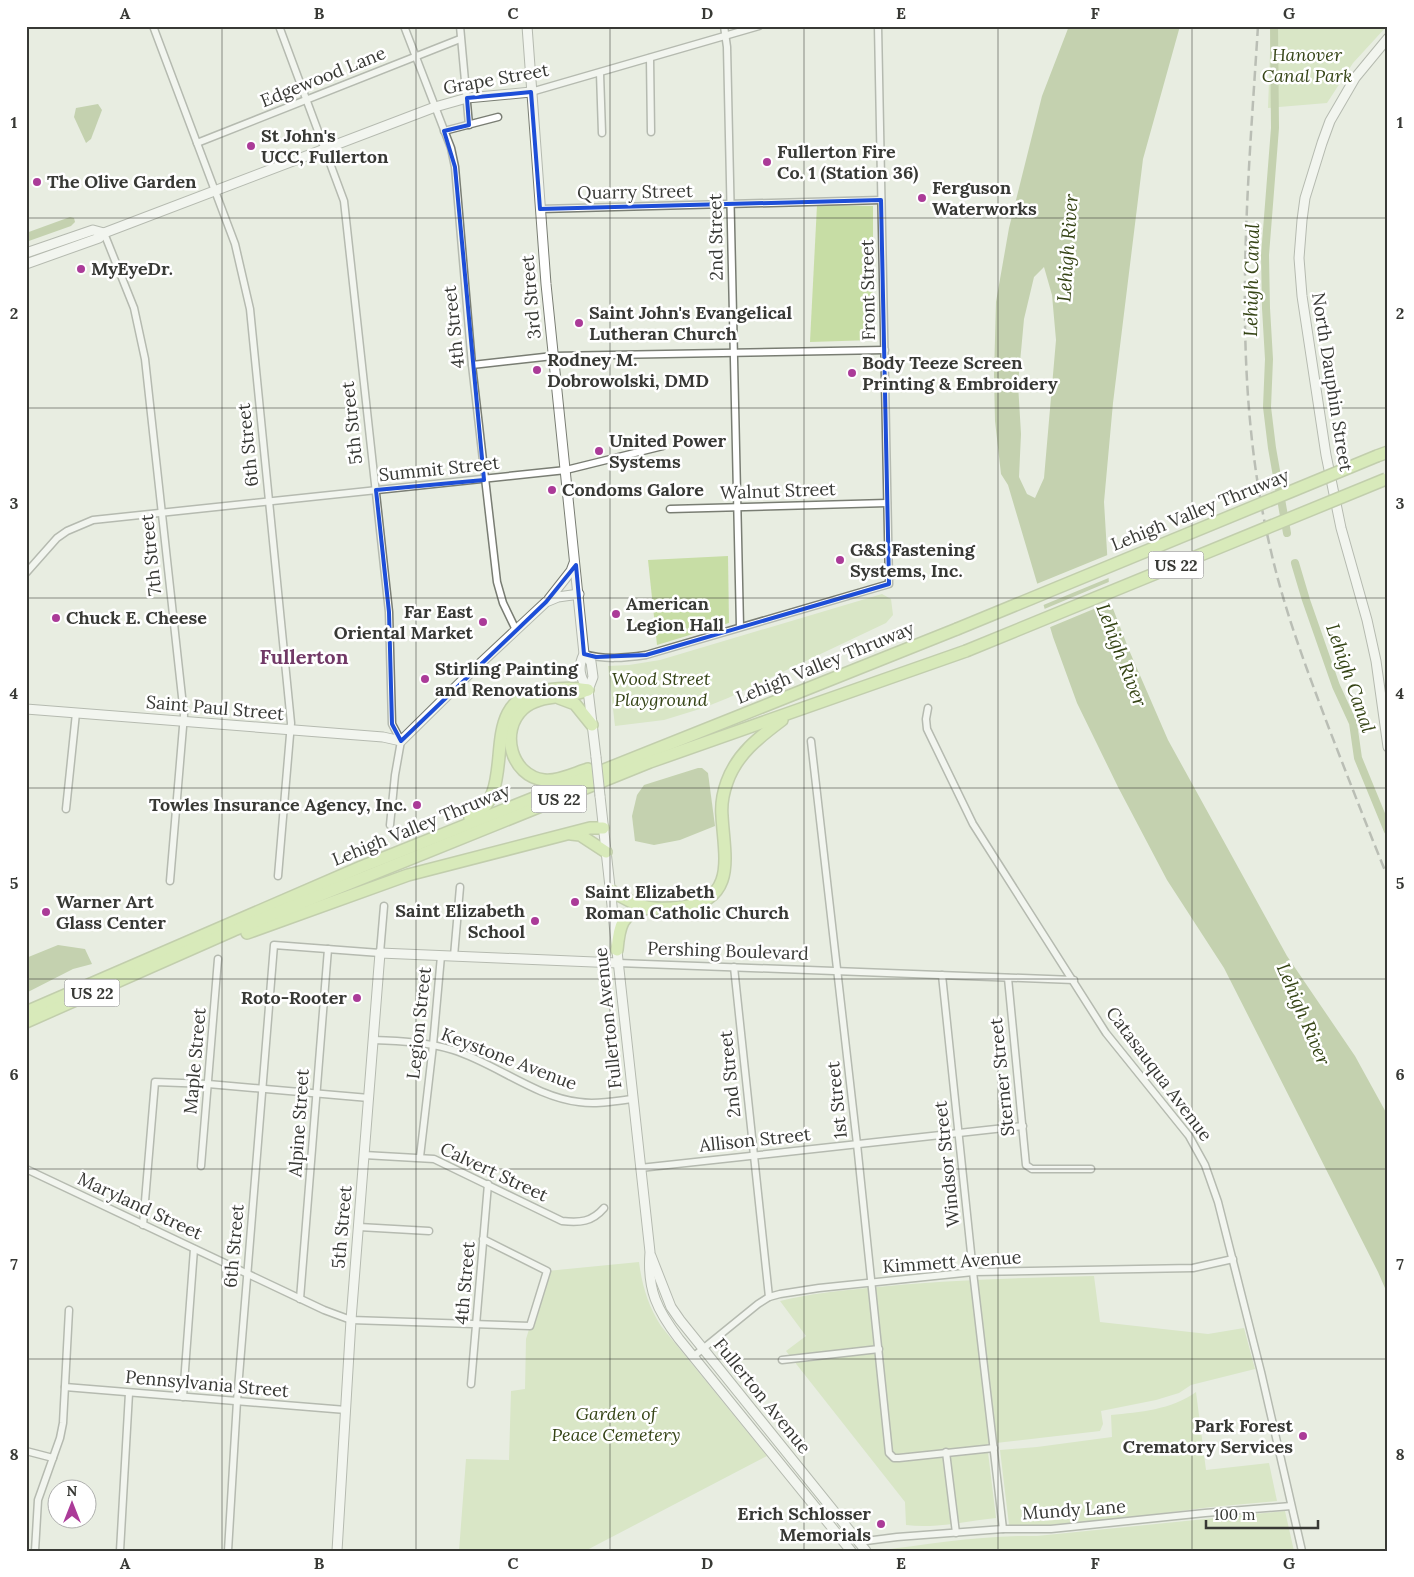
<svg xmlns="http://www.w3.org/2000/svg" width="1414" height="1577" viewBox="0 0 1414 1577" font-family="Lora,serif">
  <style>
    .green { fill: #c7dda5 }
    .water { fill: #99b071; fill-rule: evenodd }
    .pier { fill: #e8ede1 }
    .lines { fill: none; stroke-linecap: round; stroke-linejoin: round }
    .canal { stroke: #99b071; stroke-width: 8 }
    .street-casing { stroke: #797d73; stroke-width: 9 }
    .secondary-casing { stroke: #797d73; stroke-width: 11 }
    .highway-casing { stroke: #94a96c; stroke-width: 14 }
    .street { stroke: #fff; stroke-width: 6 }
    .secondary { stroke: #fff; stroke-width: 9 }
    .highway { stroke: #c5e689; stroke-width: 11 }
    .rail { stroke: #83867e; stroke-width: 2.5; stroke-dasharray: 10 5; stroke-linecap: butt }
    .secondary-bridge-casing { stroke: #797d73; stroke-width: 11; stroke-linecap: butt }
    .highway-bridge-casing { stroke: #94a96c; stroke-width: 14; stroke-linecap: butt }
    .secondary-bridge { stroke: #fff; stroke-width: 9 }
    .highway-bridge { stroke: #c5e689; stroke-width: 11 }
    .marked { fill: none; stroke: #1d4ed8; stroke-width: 4; stroke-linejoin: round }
    .grid { fill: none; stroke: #383935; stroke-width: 1; stroke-opacity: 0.55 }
    .poi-dot { fill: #ab3b98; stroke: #fff; stroke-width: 2 }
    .labels { text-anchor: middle; stroke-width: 5; stroke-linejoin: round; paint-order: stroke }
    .shield { fill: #fff; stroke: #747472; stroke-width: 1 }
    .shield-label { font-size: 16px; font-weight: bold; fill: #383935 }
    .park-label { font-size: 18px; font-style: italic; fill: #354416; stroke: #fff }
    .street-label { font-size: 18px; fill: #383935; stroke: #fff }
    .poi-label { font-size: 18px; font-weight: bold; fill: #383935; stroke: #fff; text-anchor: start }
    .water-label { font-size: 19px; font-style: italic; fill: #354415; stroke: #fff }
    .quarter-label { font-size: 20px; font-weight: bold; fill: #713966; stroke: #fff }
    .neatline { fill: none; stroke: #383935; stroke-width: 2 }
    .grid-label { font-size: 16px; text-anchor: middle; font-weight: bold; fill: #383935 }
  </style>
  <rect width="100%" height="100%" fill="#e8ede1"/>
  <g class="green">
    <path d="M1271,26H1387L1353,63L1327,103L1268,108Z"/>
    <path d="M817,205L873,206V340L810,342Z"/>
    <path d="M728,556L729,623L657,645L648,560Z"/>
    <path d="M882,594L891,599L893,615L886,623L728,698L703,708L664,720L615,726L608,666L629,665L660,660Z"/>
    <path d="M639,1262C642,1285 648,1306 661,1326L767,1456L585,1551H459L466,1459L509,1460L511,1391L525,1389L526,1339L547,1271Z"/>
    <path d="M1094,1276L1100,1322L1208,1334L1244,1328L1255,1369L1191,1385L1179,1393L1156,1400L1101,1411L1103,1424L1100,1431L987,1444L996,1518C967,1521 935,1529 906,1525L905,1502L786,1351L806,1336L780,1301C809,1294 837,1291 867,1288C942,1280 1018,1278 1094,1276Z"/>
    <path d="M1196,1392L1206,1470L1269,1463L1277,1501L1211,1507L1074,1525L1046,1526L1009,1525L1000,1450L1037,1447L1112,1437L1111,1415C1140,1412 1171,1410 1196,1392Z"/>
    <path d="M1285,1511L1294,1551H876C930,1544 984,1535 1037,1536Z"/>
  </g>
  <g class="water">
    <path d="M1069,26H1180L1143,159L1113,403L1104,502L1110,601L1129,650L1168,740L1287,956L1355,1056L1388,1116V1295L1378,1272L1224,968L1167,880L1118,787L1077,703L1053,637L1008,485L1001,474L995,421L994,375L996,302L1009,228L1042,96ZM1044,267L1052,295L1056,340L1044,478L1035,498L1027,494L1019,477L1021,434L1018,384L1024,319L1034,277Z"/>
    <path d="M98,104L102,110L91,139L86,143L74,117L76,108Z"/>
    <path d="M70,217L74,218L75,222L71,226L26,242V233Z"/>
    <path d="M698,768H702L708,773L715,826L680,840L654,845L635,841L632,816L637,795L644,785Z"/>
    <path d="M58,945L85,949L92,964L73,969L26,993V958Z"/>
  </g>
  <g class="pier">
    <path d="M1110,554L1111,577L1041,606L1034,585Z"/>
    <path d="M1111,581L1113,601L1048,628L1042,610Z"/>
  </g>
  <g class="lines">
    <g class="canal">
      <path d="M1274,26L1275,128L1265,255L1266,308L1269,359L1267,407L1272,448L1287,533"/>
      <path d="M1295,563L1306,600L1336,686L1353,723L1358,758L1388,831"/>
    </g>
    <defs>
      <g id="street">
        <path d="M153,26L235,244L250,309L291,723L278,876"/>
        <path d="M279,26L344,201L389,612L392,724L401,741L395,775L390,825"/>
        <path d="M404,26L451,148L455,167L472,365L497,582L503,603L516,630"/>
        <path d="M460,26L469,125"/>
        <path d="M724,26L727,47L740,627"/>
        <path d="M650,58L651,132"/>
        <path d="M600,73L602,133"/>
        <path d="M531,92L759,26"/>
        <path d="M444,131L498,117"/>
        <path d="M197,143L460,39"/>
        <path d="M540,209L881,200"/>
        <path d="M104,233L134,308L145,359L184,715L170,881"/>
        <path d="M472,365L553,356L885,350"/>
        <path d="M670,509L887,503"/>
        <path d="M26,573L57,538L67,531L93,520L566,470L663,446"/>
        <path d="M584,654C604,660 625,658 646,655L889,584L878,26"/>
        <path d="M928,708L926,719L927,729L973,824L1106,1033L1189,1136L1205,1165L1218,1202L1261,1372L1302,1551"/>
        <path d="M811,741L857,1144L889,1453L894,1458H899L994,1448"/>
        <path d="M66,809L76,713"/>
        <path d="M454,956L460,887"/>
        <path d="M618,963L1074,980"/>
        <path d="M734,967L769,1297"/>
        <path d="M942,975L973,1272L1003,1529"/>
        <path d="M1008,978L1026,1165L1032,1169H1091"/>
        <path d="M373,1040C400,1041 427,1042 453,1050C495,1063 535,1097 579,1102C597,1105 615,1101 633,1099"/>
        <path d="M364,1155L434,1159L562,1221C580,1223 592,1222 604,1208"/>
        <path d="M420,1157L433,1045L441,956"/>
        <path d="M201,1166L218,959"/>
        <path d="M640,1168L1023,1126"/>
        <path d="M26,1169L324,1310L351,1320L530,1326L547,1271L483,1239"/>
        <path d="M143,1225L155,1082L208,1084L369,1098"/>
        <path d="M359,1227L429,1231"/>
        <path d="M300,1299L328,949"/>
        <path d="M694,1356L758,1304L769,1297L780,1294L819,1288L973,1272L1193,1268L1233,1259"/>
        <path d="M782,1360L879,1349"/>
        <path d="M471,1384L488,1184"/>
        <path d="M65,1387L346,1410"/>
        <path d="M183,1397L194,1249"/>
        <path d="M26,1451L53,1458"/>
        <path d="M946,1452L956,1533"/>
        <path d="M858,1542L897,1537L1003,1529H1051L1205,1513L1291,1506"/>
        <path d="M35,1551L38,1500L60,1438L63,1423L69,1310"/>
        <path d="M120,1551L129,1393"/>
        <path d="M228,1551L237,1401L274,945L380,953L384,906"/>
      </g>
      <g id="secondary">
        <path d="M527,26L546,284L584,654C577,668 580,677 588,690"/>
        <path d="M1388,38L1355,78L1330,121L1322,143L1305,198L1302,220L1299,258L1302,296L1326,455L1341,528L1367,620L1376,661L1388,747"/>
        <path d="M26,253L93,230L104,233"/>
        <path d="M26,264L99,238L104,233L435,107L467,98L531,92"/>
        <path d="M549,599L571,571L574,563"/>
        <path d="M584,654L591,662L593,677L588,690L596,757"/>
        <path d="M26,709L383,737L401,741L470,673L546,602L558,597L579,594"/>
        <path d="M600,796L650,1252C647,1290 657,1310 679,1339L851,1551"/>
        <path d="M651,1256L671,1307L680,1320L866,1551"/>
        <path d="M337,1551L351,1320L380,953L618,963"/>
      </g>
      <g id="highway">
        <path d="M1377,456L1388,452"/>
        <path d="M587,690C567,700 540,693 523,709C499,731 511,776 544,780C557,782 575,773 588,769"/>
        <path d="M559,698L575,704L592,725"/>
        <path d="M470,818C524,793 470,699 546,690C561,688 573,687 588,690"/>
        <path d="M571,834L580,835L606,852"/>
        <path d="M610,890C638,907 648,911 682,907C738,900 724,855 722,816C721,805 723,793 727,782C737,754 758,738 782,720"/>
        <path d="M247,933L408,875L590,828H603"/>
        <path d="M617,950C619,927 621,912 648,908"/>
        <path d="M26,1012L361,867L957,629"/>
        <path d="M26,1022L234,930L650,762L966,651"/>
      </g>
    </defs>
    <use href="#street" class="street-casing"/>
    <use href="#secondary" class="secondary-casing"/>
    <use href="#highway" class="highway-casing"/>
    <use href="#street" class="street"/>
    <use href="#secondary" class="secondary"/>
    <use href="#highway" class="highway"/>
    <path class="rail" d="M1258,26C1247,200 1230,375 1270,547C1284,610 1307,670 1330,731C1349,780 1368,829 1388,878"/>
    <defs>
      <path id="secondary-bridge" d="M596,757L600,796"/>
      <g id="highway-bridge">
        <path d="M957,629L1377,456"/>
        <path d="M966,651L1386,479"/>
      </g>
    </defs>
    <use href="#secondary-bridge" class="secondary-bridge-casing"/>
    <use href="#highway-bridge" class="highway-bridge-casing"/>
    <use href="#secondary-bridge" class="secondary-bridge"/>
    <use href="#highway-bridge" class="highway-bridge"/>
  </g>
  <path d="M0 0H1414V1577H0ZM531,92L540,209L881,200L889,584L646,655L596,657L584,654L576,565L546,602L401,741L392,724L389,612L376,490L484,480L455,167L444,131L469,125L467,98Z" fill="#e8ede1" fill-opacity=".55" fill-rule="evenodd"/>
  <path class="marked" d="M531,92L540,209L881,200L889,584L646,655L596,657L584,654L576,565L546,602L401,741L392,724L389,612L376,490L484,480L455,167L444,131L469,125L467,98Z"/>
  <path class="grid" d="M222,26V1551M416,26V1551M610,26V1551M804,26V1551M998,26V1551M1192,26V1551M26,218H1388M26,408H1388M26,598H1388M26,788H1388M26,979H1388M26,1169H1388M26,1359H1388"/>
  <g class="poi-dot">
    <circle cx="251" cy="146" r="5"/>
    <circle cx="767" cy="162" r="5"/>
    <circle cx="37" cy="182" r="5"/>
    <circle cx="922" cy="198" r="5"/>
    <circle cx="81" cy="269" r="5"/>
    <circle cx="579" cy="323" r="5"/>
    <circle cx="537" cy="370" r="5"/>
    <circle cx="852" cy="373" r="5"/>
    <circle cx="599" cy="451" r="5"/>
    <circle cx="552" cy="490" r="5"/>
    <circle cx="840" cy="560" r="5"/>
    <circle cx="616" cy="614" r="5"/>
    <circle cx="56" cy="618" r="5"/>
    <circle cx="483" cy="622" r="5"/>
    <circle cx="425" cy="679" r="5"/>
    <circle cx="417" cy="805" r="5"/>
    <circle cx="575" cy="902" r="5"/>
    <circle cx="46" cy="912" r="5"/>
    <circle cx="535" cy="921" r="5"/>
    <circle cx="357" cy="998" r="5"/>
    <circle cx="1303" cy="1436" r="5"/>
    <circle cx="881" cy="1524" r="5"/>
  </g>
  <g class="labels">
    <g class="shield">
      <rect x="1148.5" y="551.5" width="55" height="27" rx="4"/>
      <rect x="531.5" y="785.5" width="55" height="27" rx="4"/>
      <rect x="64.5" y="979.5" width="55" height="27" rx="4"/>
    </g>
    <g class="shield-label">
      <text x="1176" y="571">US 22</text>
      <text x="559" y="805">US 22</text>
      <text x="92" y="999">US 22</text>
    </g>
    <g class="park-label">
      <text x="1307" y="61">Hanover<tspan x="1307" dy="21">Canal Park</tspan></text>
      <text x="661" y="685">Wood Street<tspan x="661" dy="21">Playground</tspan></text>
      <text x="616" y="1420">Garden of<tspan x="616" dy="21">Peace Cemetery</tspan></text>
    </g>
    <g class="street-label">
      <text transform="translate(323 77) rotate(-22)" y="6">Edgewood Lane</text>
      <text transform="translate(496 79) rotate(-10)" y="6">Grape Street</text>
      <text transform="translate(635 192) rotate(-1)" y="6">Quarry Street</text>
      <text transform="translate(716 237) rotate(-91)" y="6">2nd Street</text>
      <text transform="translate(868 290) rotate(-91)" y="6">Front Street</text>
      <text transform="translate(531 297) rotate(-95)" y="6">3rd Street</text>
      <text transform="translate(454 327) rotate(-96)" y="6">4th Street</text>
      <text transform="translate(1332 382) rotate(81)" y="6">North Dauphin Street</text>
      <text transform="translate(352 423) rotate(-96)" y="6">5th Street</text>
      <text transform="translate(248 445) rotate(-96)" y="6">6th Street</text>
      <text transform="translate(439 469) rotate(-6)" y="6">Summit Street</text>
      <text transform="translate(778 491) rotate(-2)" y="6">Walnut Street</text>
      <text transform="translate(1200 510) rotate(-22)" y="6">Lehigh Valley Thruway</text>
      <text transform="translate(151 555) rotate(-96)" y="6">7th Street</text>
      <text transform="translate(825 663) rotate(-22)" y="6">Lehigh Valley Thruway</text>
      <text transform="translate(215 708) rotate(5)" y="6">Saint Paul Street</text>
      <text transform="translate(421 825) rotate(-22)" y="6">Lehigh Valley Thruway</text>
      <text transform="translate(728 951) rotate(2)" y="6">Pershing Boulevard</text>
      <text transform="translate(608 1018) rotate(-96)" y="6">Fullerton Avenue</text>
      <text transform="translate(419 1023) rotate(-84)" y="6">Legion Street</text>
      <text transform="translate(509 1059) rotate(21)" y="6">Keystone Avenue</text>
      <text transform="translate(195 1061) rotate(-85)" y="6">Maple Street</text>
      <text transform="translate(730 1074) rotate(-96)" y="6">2nd Street</text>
      <text transform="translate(1159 1074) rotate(53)" y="6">Catasauqua Avenue</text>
      <text transform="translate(1002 1077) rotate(-96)" y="6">Sterner Street</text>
      <text transform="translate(837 1100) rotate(-96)" y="6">1st Street</text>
      <text transform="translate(299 1123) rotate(-86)" y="6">Alpine Street</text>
      <text transform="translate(755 1140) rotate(-6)" y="6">Allison Street</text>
      <text transform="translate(947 1164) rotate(-96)" y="6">Windsor Street</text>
      <text transform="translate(494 1172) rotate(25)" y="6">Calvert Street</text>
      <text transform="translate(140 1206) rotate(25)" y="6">Maryland Street</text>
      <text transform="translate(342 1227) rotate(-85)" y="6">5th Street</text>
      <text transform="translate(234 1246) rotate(-85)" y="6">6th Street</text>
      <text transform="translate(952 1262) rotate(-4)" y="6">Kimmett Avenue</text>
      <text transform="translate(465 1283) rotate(-85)" y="6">4th Street</text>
      <text transform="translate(207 1384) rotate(5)" y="6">Pennsylvania Street</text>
      <text transform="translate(762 1396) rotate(51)" y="6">Fullerton Avenue</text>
      <text transform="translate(1074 1510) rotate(-4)" y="6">Mundy Lane</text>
    </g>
    <g class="poi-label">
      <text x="261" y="142">St John's<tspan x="261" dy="21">UCC, Fullerton</tspan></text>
      <text x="777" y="158">Fullerton Fire<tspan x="777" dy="21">Co. 1 (Station 36)</tspan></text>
      <text x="47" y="188">The Olive Garden</text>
      <text x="932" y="194">Ferguson<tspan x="932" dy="21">Waterworks</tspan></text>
      <text x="91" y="275">MyEyeDr.</text>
      <text x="589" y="319">Saint John's Evangelical<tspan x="589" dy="21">Lutheran Church</tspan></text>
      <text x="547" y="366">Rodney M.<tspan x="547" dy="21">Dobrowolski, DMD</tspan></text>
      <text x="862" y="369">Body Teeze Screen<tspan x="862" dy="21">Printing &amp; Embroidery</tspan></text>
      <text x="609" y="447">United Power<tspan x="609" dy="21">Systems</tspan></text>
      <text x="562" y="496">Condoms Galore</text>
      <text x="850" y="556">G&amp;S Fastening<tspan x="850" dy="21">Systems, Inc.</tspan></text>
      <text x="626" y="610">American<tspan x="626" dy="21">Legion Hall</tspan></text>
      <text x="473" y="618" text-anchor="end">Far East<tspan x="473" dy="21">Oriental Market</tspan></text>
      <text x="66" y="624">Chuck E. Cheese</text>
      <text x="435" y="675">Stirling Painting<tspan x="435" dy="21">and Renovations</tspan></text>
      <text x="407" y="811" text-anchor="end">Towles Insurance Agency, Inc.</text>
      <text x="585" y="898">Saint Elizabeth<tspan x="585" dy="21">Roman Catholic Church</tspan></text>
      <text x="56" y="908">Warner Art<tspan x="56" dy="21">Glass Center</tspan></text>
      <text x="525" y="917" text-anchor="end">Saint Elizabeth<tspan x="525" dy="21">School</tspan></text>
      <text x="347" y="1004" text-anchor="end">Roto-Rooter</text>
      <text x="1293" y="1432" text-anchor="end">Park Forest<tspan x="1293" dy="21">Crematory Services</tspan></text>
      <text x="871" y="1520" text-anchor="end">Erich Schlosser<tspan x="871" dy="21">Memorials</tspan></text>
    </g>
    <g class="water-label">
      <text transform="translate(1067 248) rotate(-86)" y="7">Lehigh River</text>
      <text transform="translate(1251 280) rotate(-89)" y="7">Lehigh Canal</text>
      <text transform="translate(1122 655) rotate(69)" y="7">Lehigh River</text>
      <text transform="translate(1351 678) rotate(71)" y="7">Lehigh Canal</text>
      <text transform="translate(1304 1014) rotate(67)" y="7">Lehigh River</text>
    </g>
    <g class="quarter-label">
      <text x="304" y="664">Fullerton</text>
    </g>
  </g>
  <rect width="1414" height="1577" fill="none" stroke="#ffffff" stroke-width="55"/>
  <g transform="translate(72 1504)"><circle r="24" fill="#ffffff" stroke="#afb0ae"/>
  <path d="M0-4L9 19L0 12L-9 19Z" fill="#ab3b98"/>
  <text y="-8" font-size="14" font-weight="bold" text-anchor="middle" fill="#383935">N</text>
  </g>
  <path d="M1206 1520v8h112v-8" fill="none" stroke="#383935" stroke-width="2.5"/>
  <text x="1214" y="1520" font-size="15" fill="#383935" stroke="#ffffff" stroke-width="4" paint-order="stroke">100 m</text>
  <rect x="28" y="28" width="1358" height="1522" class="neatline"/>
  <g class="grid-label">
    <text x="125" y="19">A</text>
    <text x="319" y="19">B</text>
    <text x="513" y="19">C</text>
    <text x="707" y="19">D</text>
    <text x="901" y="19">E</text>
    <text x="1095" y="19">F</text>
    <text x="1289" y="19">G</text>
    <text x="14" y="128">1</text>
    <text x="1400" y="128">1</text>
    <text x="14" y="319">2</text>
    <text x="1400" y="319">2</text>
    <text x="14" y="509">3</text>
    <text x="1400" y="509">3</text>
    <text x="14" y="699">4</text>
    <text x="1400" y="699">4</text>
    <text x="14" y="889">5</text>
    <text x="1400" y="889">5</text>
    <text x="14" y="1080">6</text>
    <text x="1400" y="1080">6</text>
    <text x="14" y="1270">7</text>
    <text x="1400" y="1270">7</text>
    <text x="14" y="1460">8</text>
    <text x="1400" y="1460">8</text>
    <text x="125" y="1569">A</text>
    <text x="319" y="1569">B</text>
    <text x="513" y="1569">C</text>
    <text x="707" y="1569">D</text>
    <text x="901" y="1569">E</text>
    <text x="1095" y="1569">F</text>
    <text x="1289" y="1569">G</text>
  </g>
</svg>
